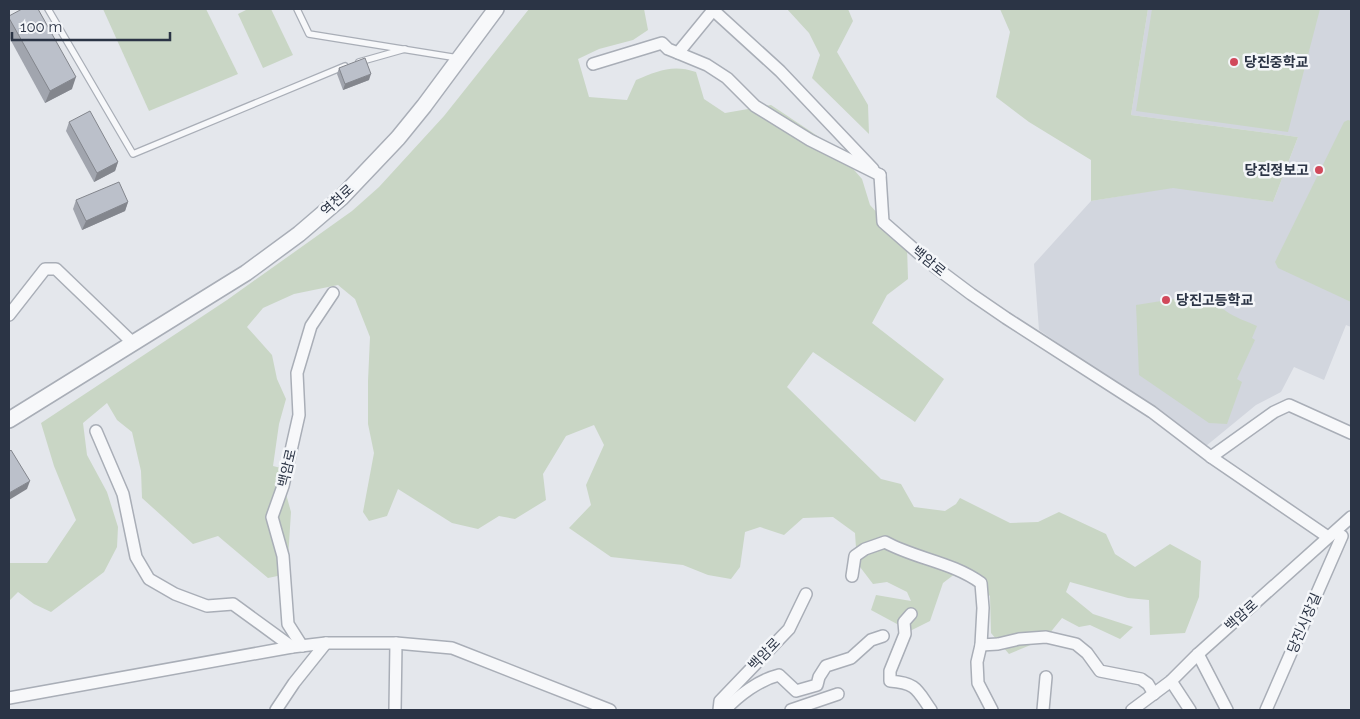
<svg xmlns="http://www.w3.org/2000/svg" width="1360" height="719" viewBox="0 0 1360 719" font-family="Raleway,'Noto Sans KR',sans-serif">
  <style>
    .built { fill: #d2d6de }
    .green { fill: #c9d6c5 }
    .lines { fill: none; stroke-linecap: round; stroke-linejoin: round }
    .service-casing { stroke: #a9aeb7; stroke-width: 8 }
    .minor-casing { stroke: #a9aeb7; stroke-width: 14 }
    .tertiary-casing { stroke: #a9aeb7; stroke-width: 18 }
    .service { stroke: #f7f8fa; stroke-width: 5.5 }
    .minor { stroke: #f7f8fa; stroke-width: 11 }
    .tertiary { stroke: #f7f8fa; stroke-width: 15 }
    .wall { fill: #a1a5ae }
    .shaded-wall { fill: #83868d }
    .building { fill: #bbc0ca; stroke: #83868d }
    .poi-dot { fill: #d1495b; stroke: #f4f6f9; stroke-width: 2 }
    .labels { text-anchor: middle; stroke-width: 5; stroke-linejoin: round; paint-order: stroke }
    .poi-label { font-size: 14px; font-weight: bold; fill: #2b3445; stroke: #f4f6f9; text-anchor: start }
    .street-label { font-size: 14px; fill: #2b3445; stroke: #f4f6f9 }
  </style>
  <rect width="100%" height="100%" fill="#e4e7ec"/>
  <path class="built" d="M1148,9H1351V327L1346,325L1324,380L1294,367L1281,392L1256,405L1206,446L1039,330L1034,264L1091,201L1174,187L1273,202L1298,137L1131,115Z"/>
  <g class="green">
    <path d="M103,9H206L238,74L149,111Z"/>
    <path d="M248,9H271L293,55L263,68L238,14Z"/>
    <path d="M529,9H644L648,30L633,40L599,49L578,59L589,97L627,100L636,80C658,71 672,64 696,72L704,99L725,113L771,105L834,147L862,179L870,205L907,246L908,279L887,295L872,323L944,379L915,422L813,352L787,387L881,479L901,484L914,507L945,511L956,504L960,498L1010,523L1038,522L1059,512L1106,534L1115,554L1135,567L1170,544L1201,561L1199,597L1185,633L1150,635L1149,600L1128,598L1070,582L1066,592L1093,614L1133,627L1120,639L1090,625L1079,627L1062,618L1045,639L1009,654L991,633L990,596L960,570L943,583L930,621L910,631L871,610L876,595L911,601L907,592L887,582L873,584L857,563L855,533L833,517L803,518L784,535L760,527L745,532L740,567L731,579L708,575L683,565L611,557L569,528L591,505L586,485L604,445L594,425L566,436L543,474L546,500L515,519L499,516L478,529L452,523L398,489L387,516L369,521L363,512L374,453L368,424V381L370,337L355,299L338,285L294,294L263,308L247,327L272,355L277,379L286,399L279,424L273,466L289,470L286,494L291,512L287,574L268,578L218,536L193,544L142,498L141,471L132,432L117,420L107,403L83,423L87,455L107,492L118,527L117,547L104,572L51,612L34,604L18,592L9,601V563H47L76,520L54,466L41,423L227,300L352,211L379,187L444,116Z"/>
    <path d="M787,9H848L853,21L837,52L868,105L869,134L812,78L820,55L809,33Z"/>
    <path d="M1000,9H1148L1131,115L1298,137L1273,202L1173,188L1091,201V160L1029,122L996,97L1010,32Z"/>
    <path d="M1152,9H1320L1288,132L1136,111Z"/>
    <path d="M1348,120L1351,121V302L1278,268L1275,262L1344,122Z"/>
    <path d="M1212,293C1218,312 1239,318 1257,326L1252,338L1255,340L1237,379L1242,382L1227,424L1209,423L1139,375L1136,305Z"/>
  </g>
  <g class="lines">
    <defs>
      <g id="service">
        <path d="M48,9L133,154L345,66"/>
        <path d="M297,9L309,34L458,58"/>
        <path d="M359,62L405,49"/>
      </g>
      <g id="minor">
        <path d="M712,9L780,71L873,169"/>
        <path d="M678,53L707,65L727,78L755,106L810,140L880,175"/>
        <path d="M593,64L662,43L668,49L678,53L714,9"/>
        <path d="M880,175L883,222L931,264L971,294L1006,318L1152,412L1211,457L1328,537"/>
        <path d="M9,315L45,269H56L133,343"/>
        <path d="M96,431L123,494L136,557L149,579L175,594L207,606L233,604L292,647"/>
        <path d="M1211,457L1274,412L1289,405L1351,433"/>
        <path d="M852,576L855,556L865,549L885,542C916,559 952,562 981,583L983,608L981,645L977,662L978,683L992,710"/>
        <path d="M911,614L904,622L905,634L890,671V681C917,683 917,690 931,710"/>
        <path d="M981,645L998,644L1019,639L1046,637L1076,644L1087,653L1100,671L1141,679L1148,684L1154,694"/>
        <path d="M302,646L288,624L283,556L272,517L283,486L299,415L297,373L311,326L333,293"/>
        <path d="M1198,654L1227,710"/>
        <path d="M1171,681L1190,710"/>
        <path d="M9,698L292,647L326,643H396L452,648L610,710"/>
        <path d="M276,710L294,683L326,643"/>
        <path d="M395,710L396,643"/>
        <path d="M719,710L720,701L789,629L806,594"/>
        <path d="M725,710C739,695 759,680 779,675L796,691L817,685L819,677L826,666L851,658L871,640L883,636"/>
        <path d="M791,710L838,694"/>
        <path d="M1043,710L1046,677"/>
        <path d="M1132,710L1171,681L1198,654L1351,517"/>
        <path d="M1266,710L1342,536"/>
      </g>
      <path id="tertiary" d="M9,420L246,273L299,234L341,198L398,138L424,106L496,9"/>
    </defs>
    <use href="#service" class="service-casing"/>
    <use href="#minor" class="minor-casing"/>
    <use href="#tertiary" class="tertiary-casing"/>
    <use href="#service" class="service"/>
    <use href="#minor" class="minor"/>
    <use href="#tertiary" class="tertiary"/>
  </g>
  <g class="wall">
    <path d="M9,16L72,89L45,103L9,37Z"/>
    <path d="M339,68L369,80L343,90L337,74Z"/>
    <path d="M69,122L118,162L115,171L94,182L66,131Z"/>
    <path d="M76,200L128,202L125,211L82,230L73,209Z"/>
  </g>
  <g class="shaded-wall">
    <path d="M371,74L369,80L343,90L345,84Z"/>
    <path d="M76,77L72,89L45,103L50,91Z"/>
    <path d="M118,162L115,171L94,182L97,173Z"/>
    <path d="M128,202L125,211L82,230L86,221Z"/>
    <path d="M30,481L27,489L9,500V493Z"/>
  </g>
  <g class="building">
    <path d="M22,9H38L76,77L50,91L9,18V16Z"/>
    <path d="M365,58L371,74L345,84L339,68Z"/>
    <path d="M90,111L118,162L97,173L69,122Z"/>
    <path d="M119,182L128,202L86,221L76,200Z"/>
    <path d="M11,450L30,481L9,493V452Z"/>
  </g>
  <g class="poi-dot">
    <circle cx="1234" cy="62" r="5"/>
    <circle cx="1319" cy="170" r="5"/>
    <circle cx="1166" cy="300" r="5"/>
  </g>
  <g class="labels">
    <g class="poi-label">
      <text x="1244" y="67">당진중학교</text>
      <text x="1309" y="175" text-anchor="end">당진정보고</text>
      <text x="1176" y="305">당진고등학교</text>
    </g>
    <g class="street-label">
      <text transform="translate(337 200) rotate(-43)" y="5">역천로</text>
      <text transform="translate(929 261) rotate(39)" y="5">백암로</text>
      <text transform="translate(287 468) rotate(-77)" y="5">백암로</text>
      <text transform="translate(1241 615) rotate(-42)" y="5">백암로</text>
      <text transform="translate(1304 623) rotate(-67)" y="5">당진시장길</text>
      <text transform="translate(764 654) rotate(-46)" y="5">백암로</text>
    </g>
  </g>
  <rect width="1360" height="719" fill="none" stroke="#2b3445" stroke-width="20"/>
  <path d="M12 32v8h158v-8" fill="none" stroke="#2b3445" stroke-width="2.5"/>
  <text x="20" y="32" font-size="15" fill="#2b3445" stroke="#f4f6f9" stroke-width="4" paint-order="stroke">100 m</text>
</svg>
